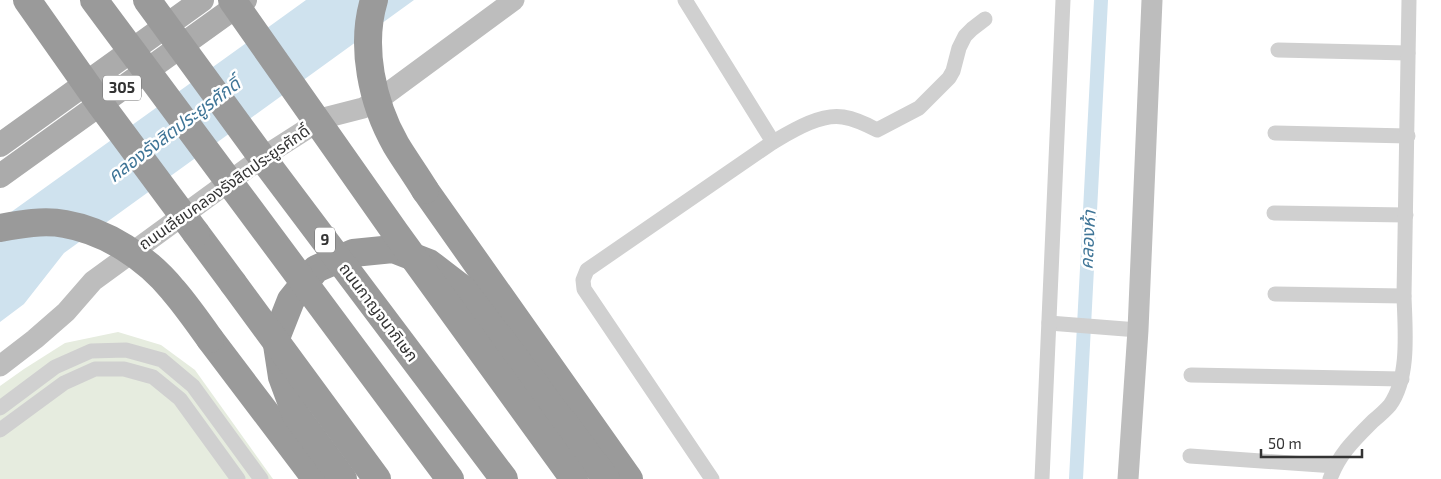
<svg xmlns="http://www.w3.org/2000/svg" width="1441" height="479" viewBox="0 0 1441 479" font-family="'Exo 2','Noto Sans Thai',sans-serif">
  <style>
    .green { fill: #e6ecdf }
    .water { fill: #cfe2ee }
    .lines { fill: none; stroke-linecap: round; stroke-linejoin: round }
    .canal { stroke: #cfe2ee; stroke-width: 14 }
    .street { stroke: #d0d0d0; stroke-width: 15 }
    .secondary { stroke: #bdbdbd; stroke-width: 21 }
    .primary { stroke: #ababab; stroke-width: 24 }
    .highway { stroke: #9a9a9a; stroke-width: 28 }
    .highway-bridge { stroke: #9a9a9a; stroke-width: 28 }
    .labels { text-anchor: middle; stroke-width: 5; stroke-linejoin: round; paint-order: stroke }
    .shield { fill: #fff; stroke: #707070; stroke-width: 1 }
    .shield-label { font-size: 15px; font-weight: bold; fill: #333 }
    .street-label { font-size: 16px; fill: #333; stroke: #fff }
    .water-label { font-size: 18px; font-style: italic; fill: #3f7597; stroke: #fff }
  </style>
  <rect width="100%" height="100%" fill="#fff"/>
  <path class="green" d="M118,332L161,345L195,370L273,479H0V386L24,369L65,343Z"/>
  <path class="water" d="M306,0H414L64,253L24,304L0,322V220Z"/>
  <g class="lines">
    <path class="canal" d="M1076,479L1101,0"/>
    <g class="street">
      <path d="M685,0L773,142L587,270L583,280L584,289L712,479"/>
      <path d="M1278,50L1408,53"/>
      <path d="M1275,133L1408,136"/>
      <path d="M773,142C792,131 821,113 843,117C855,119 866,124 877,130L919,108L949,78L953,71L959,48L965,36L972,29L985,19"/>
      <path d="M1274,213L1406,215"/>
      <path d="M1275,294L1404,296"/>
      <path d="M1049,323L1138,330"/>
      <path d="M1191,375L1402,379"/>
      <path d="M0,408L55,367L91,351L126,350L162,360L193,386L261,479"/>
      <path d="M0,430L64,383L95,369H124L153,377L180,399L238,479"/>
      <path d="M1190,456L1335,466"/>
      <path d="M1042,479L1063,0"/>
      <path d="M1330,479C1339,454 1355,439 1373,421C1379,416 1385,411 1390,405C1410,377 1405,329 1404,296L1409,0"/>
    </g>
    <g class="secondary">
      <path d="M0,366L35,339L66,312L93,281L263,157L324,118L363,108L385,95L514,0"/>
      <path d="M1128,479L1138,330L1152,0"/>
    </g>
    <g class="primary">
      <path d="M0,145L202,0"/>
      <path d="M0,176L245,0"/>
    </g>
    <g class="highway">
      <path d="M425,190L629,479"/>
      <path d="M196,233L233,283"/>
      <path d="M210,339L316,479"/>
      <path d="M343,479L296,415L282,377L276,338L291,300L316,269L353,253L393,249L429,263L463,289L606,479"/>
    </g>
    <g class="highway-bridge">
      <path d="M27,0L101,105L196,233"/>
      <path d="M94,0L450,479"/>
      <path d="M147,0L261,156L504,479"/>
      <path d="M232,0L395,232L574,479"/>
      <path d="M374,0C360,46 372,103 396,145C405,160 416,175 425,190"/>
      <path d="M0,228C21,224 44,220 65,224C106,231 147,258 173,290C186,305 198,322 210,339"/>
      <path d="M233,283L377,479"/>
    </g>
  </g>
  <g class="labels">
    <g class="shield">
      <rect x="103" y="75.5" width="38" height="25" rx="4"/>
      <rect x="315" y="227.5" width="20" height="25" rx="4"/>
    </g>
    <g class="shield-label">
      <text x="122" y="93">305</text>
      <text x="325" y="245">9</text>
    </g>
    <g class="street-label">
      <text transform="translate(224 187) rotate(-35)" y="6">ถนนเลียบคลองรังสิตประยูรศักดิ์</text>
      <text transform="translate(379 312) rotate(53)" y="6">ถนนกาญจนาภิเษก</text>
    </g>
    <g class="water-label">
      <text transform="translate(174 130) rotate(-37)" y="6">คลองรังสิตประยูรศักดิ์</text>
      <text transform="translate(1088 240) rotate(-87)" y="6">คลองห้า</text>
    </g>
  </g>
  <path d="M1261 449v8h101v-8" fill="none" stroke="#333333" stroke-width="2.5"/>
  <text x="1268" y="449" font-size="15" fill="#333333" stroke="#ffffff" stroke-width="4" paint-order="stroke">50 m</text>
</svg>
